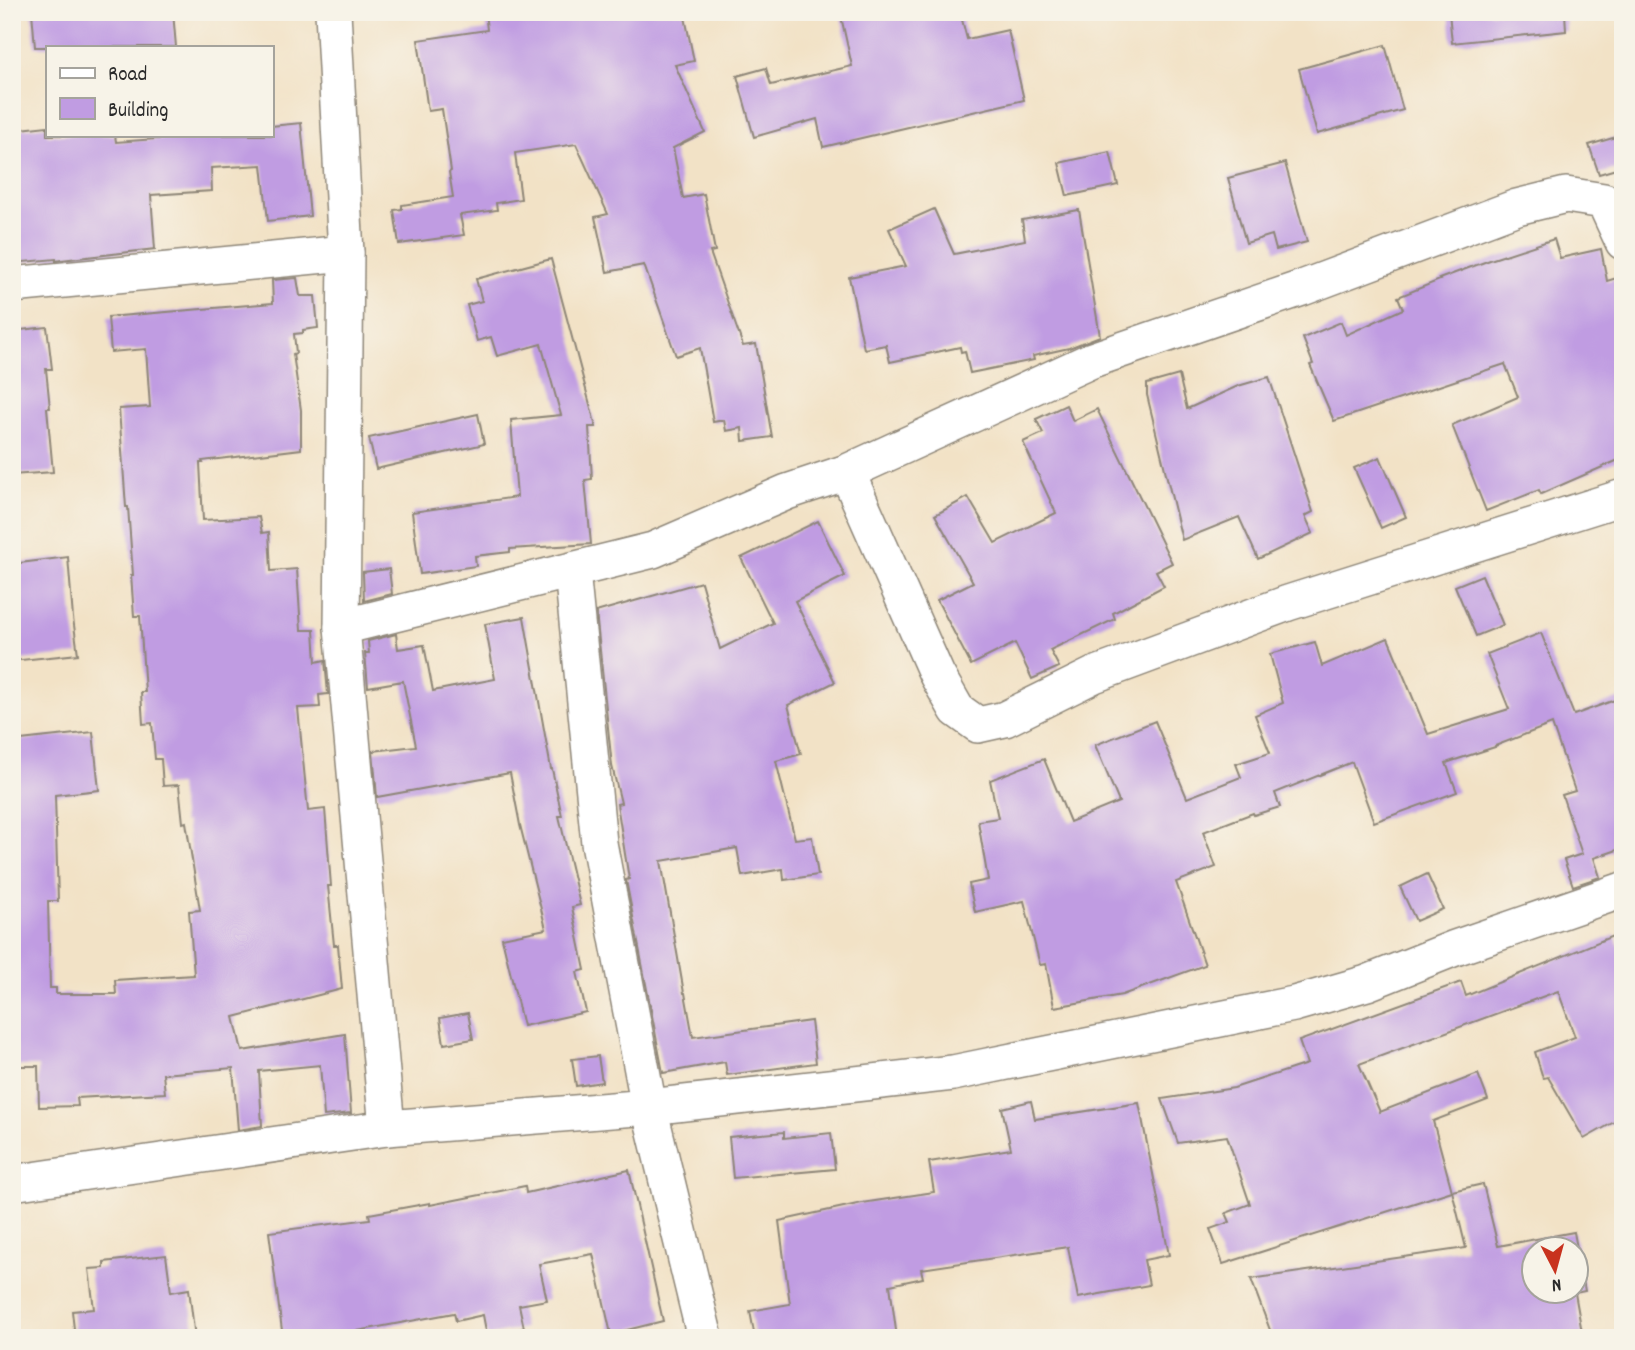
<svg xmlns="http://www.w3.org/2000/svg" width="1635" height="1350" viewBox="0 0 1635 1350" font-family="Dekko,sans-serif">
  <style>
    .building { fill: #c09ce2; fill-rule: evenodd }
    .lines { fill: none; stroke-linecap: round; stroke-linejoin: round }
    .street-casing { stroke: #8e8678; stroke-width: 38 }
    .street { stroke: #fff; stroke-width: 35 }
  </style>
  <rect width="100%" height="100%" fill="#f7f3e8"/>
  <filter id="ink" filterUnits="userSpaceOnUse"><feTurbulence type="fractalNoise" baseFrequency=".0143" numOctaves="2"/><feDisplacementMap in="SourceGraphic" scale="14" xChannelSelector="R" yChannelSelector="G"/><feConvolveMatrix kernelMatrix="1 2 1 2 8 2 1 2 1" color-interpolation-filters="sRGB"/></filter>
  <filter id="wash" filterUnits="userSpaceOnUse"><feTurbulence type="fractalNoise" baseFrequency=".00686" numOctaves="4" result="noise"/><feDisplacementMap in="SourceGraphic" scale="28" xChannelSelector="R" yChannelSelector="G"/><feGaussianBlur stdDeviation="1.57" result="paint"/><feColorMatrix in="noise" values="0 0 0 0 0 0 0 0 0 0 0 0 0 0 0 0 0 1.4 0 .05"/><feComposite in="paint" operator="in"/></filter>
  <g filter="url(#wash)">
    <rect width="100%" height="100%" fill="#f2e2c6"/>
    <g id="blocks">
      <g class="building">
        <path d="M32,12H173L176,47H35Z"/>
        <path d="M485,12H525L526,21L570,12H684L694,61L675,65L705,132L673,148L683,198L704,194L715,251L710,252L743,346L756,344L772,437L743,441L742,428L726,431L724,420L713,422L700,348L676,356L644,265L607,272L595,217L608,214L576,144L515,153L521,199L496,203L497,210L460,215L464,235L399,244L394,210L402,209V205L453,197L449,172L451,171L442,109L428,111L418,40L487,30Z"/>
        <path d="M840,12H960L967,39L1008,30L1024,100L823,147L817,119L754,137L737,76L766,68L771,85L852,66Z"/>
        <path d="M1449,12H1565L1566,31L1452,43Z"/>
        <path d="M1385,45L1403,110L1317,134L1299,69Z"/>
        <path d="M301,123L310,216L268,221L262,165L211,168L212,191L151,195L155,249L61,260L56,261V259L12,263V130L47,126V135H115L116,142L211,135H271V126Z"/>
        <path d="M1623,135V167L1599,174L1589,145Z"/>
        <path d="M1110,152L1118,185L1067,196L1059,163Z"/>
        <path d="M1285,163L1307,242L1276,250L1272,235L1246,243L1228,178Z"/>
        <path d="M934,209L954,254L1025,240L1022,220L1079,210L1100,336L1069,348L1033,356L1034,360L970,373L965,351L961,352L960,347L890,362L886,345L864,349L849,277L906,266L889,229Z"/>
        <path d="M1554,239L1560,258L1601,249L1607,281L1623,276V458L1541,494L1539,490L1486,511L1452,425L1518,397L1505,364L1334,421L1310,365L1313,364L1303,338L1341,322L1346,335L1403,309L1398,297L1440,280L1439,279L1490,260Z"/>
        <path d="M551,259L596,427H589L592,479L585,480L591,544L510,549V552L475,556L476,566L420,574L412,512L517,497L511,420L561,415L541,344L497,356L491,337L477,341L467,305L482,301L476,279Z"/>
        <path d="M297,278L300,296H315L318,328L303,330V333L294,334L296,353L293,354L301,410V449L202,461L203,463H200L203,520L259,517L262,533L269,532L271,571L297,569L301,630H314L316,662L325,660L328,694L319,695L320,707L298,708L308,811L325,809L331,886H328L334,945H338L342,989L234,1017L242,1051L345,1034L351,1113L324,1116L320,1065L259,1071L262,1126L238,1130L233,1068L163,1074L165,1093L77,1098L78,1106L39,1107L38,1066H16V1044H12V1005H15L16,942H12V741L93,732L99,790L55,795L58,901H48L50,988H56V994H116L115,980L194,975L189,911L200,910L186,822L183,823L179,785L163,786L161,759H155L152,723L143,724L141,692H145L140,616H134L131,575H133L128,507H126L119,409L150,407L146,349L111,352L108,317L273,303L272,280Z"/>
        <path d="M47,327L52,369H46L50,408H47L53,472L12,475V331Z"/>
        <path d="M1179,375L1187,409L1238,386L1269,377L1313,512L1305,516L1313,533L1258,559L1239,517L1182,540L1147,395V384Z"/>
        <path d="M1066,405L1073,421L1097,409L1172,563L1156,571L1164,586L1113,613L1115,619L1050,650L1059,667L1032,679L1015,643L971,665L937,600L973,582L935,515L968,497L995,543L1056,513L1023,442L1043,433L1036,419Z"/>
        <path d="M478,414L484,444L376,469L369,438Z"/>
        <path d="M1380,457L1406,517L1381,528L1354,468Z"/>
        <path d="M818,521L845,576L795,601L835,682L788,705L801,754L776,761L795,839L812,837L818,875L784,880L783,869L742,876L737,848L661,861L684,993H685L693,1037L811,1021L816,1063L727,1075L725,1062L663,1073L626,880L629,879L617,804L621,803L612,766L596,612L701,582L720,649L773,623L741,558Z"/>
        <path d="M68,557L73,618L78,654L12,661V564Z"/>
        <path d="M389,569L392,594L364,601L363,572Z"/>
        <path d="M1482,575L1503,625L1476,636L1455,586Z"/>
        <path d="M524,617L551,769H552L562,816H559L580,905L572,907L585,970L577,972L586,1012L523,1026L502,938L546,929L520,825L510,773L377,797L373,751L416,746L403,681L368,687L365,653H369L368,641L396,634L398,649L424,645L433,691L495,679L485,624Z"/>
        <path d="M1541,633L1574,715L1623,697V848L1594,858L1600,877L1573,886L1564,860L1582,854L1562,795L1575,791L1552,724L1495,746V747L1446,763L1457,792L1374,822L1352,762L1275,793L1280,807L1254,815L1253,813L1203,832L1216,867L1176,882L1205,965L1122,995L1054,1007L1046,964L1040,965L1024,901L975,912L969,884L988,880L978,821L998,818L990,780L1044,759L1070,822L1119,802L1095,745L1155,721L1187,798L1241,777L1236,764L1270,753L1255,715L1283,703L1270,654L1315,642L1322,666L1388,638L1428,734L1509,709L1487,654Z"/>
        <path d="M1427,874L1443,909L1416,921L1400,887Z"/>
        <path d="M1615,935L1623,958V1117L1584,1139L1548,1077L1543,1078L1535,1052L1575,1037L1558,991L1359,1064L1380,1112L1478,1074L1488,1100L1433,1121L1452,1191L1223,1264L1210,1229L1230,1222L1226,1213L1250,1204L1227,1136L1178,1143L1162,1099L1234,1088L1307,1064L1299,1041L1461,982L1466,996Z"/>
        <path d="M468,1013L473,1039L444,1044L440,1018Z"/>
        <path d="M598,1056L602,1082L576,1086L572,1059Z"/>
        <path d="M1031,1101L1035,1119L1139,1103L1169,1255L1144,1260L1149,1285L1078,1298L1068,1247L921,1269L923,1278L890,1285L897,1338H755L750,1311L790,1304L779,1221L862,1203L934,1192L929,1162L1011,1149L1002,1108Z"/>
        <path d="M784,1132V1138L831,1133L835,1169L733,1178L729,1137Z"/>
        <path d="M629,1170L663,1321L611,1334L593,1254L539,1264L547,1300L519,1305L524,1328L487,1336L483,1315L456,1321L454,1313L357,1331V1334L330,1338H283L269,1232L370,1219L369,1214L430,1203V1205L525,1186L526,1193Z"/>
        <path d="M1483,1184L1498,1246L1574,1232L1585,1291L1575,1293L1583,1338H1542L1541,1332L1501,1338H1457L1456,1330L1397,1338H1273L1251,1279L1466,1248L1452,1191ZM1534,1249H1576V1291H1534Z"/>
        <path d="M166,1255L171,1292L189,1289L195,1338H75L72,1311L94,1309L89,1269L104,1268V1262Z"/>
      </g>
    </g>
  </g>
  <g filter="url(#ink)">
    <use href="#blocks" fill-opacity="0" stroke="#8e8678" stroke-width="2"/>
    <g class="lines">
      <defs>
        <g id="street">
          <path d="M333,12L346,253L342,627L387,1128"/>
          <path d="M12,285L346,253"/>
          <path d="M847,472L937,675L957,710L978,725L1005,719L1094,675L1288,603L1623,497"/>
          <path d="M572,571L599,843L649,1107L705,1338"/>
          <path d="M342,627L653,550L787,492L847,472L1092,360L1302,288L1517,207L1566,195L1604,201L1623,242"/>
          <path d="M12,1183L387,1128L649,1107L953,1073L1294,1004L1367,983L1455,948L1623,890"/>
        </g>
      </defs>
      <use href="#street" class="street-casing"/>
      <use href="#street" class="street"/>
    </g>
  </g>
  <rect width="1635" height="1350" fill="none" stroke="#f7f3e8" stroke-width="42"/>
  <rect x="46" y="46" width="228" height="91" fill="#f7f3e8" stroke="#a5a39c" stroke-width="2"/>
  <rect x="60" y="68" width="35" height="10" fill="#ffffff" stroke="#a5a39c" stroke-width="2"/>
  <text x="108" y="80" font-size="21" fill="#2b2b2b">Road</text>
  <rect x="60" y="98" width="35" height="21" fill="#c09ce2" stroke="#a5a39c" stroke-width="2"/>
  <text x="108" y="116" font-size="21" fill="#2b2b2b">Building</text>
  <g transform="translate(1555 1270) rotate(174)"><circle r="33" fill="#f7f3e8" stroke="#a5a39c" stroke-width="2"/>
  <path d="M0-5L12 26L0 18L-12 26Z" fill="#c8321e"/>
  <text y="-10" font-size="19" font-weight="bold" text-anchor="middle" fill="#2b2b2b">N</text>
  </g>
</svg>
